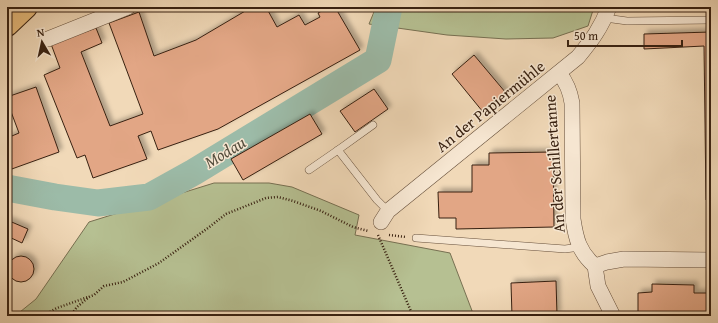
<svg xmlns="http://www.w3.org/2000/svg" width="718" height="323" viewBox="0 0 718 323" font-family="'Gentium Book Plus',serif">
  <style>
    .green { fill: #b6c092; stroke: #777052 }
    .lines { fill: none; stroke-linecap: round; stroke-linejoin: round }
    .river { stroke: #9cbba8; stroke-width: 27 }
    .building { fill: #e2a685; stroke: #382111; filter: url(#shadow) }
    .service-casing { stroke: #664f3b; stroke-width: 8 }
    .minor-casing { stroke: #664f3b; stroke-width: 16 }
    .primary-casing { stroke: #382111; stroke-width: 24 }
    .path { stroke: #382111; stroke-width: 2.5; stroke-dasharray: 1 2; stroke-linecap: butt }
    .service { stroke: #f6e6d1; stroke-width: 7 }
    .minor { stroke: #f6e6d1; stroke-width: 15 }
    .primary { stroke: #e8bc7c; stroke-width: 22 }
    .labels { text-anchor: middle; stroke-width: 3; stroke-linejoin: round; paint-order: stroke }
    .street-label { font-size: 16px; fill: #382111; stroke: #f6e6d1 }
    .water-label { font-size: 17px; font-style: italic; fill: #564f3e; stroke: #f6e6d1 }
  </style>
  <defs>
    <filter id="shadow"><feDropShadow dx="3.5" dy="-3.5" stdDeviation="2" flood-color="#0004"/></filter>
  </defs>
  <rect width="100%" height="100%" fill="#f1d9b8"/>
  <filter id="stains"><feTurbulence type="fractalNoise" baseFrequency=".005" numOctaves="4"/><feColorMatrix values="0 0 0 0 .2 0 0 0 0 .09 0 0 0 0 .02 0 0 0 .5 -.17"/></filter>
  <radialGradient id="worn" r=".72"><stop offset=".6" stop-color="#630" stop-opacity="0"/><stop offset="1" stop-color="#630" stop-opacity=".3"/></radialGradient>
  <g class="green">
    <path d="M376,7H594L588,26L553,38L506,39L447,35L369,24Z"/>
    <path d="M214,183H269L292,187L359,215L355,235L450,253L474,316H15L36,299L89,222Z"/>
  </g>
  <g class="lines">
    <path class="river" d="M7,188L55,197L98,203L149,197L194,172L378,60L389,7"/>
  </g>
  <g class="building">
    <path d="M252,7H266L277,27L299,15L305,25L320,17L318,13L329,7H335L360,50L218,129L158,150L151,131L138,136L147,159L93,178L85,155L77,158L44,75L60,68L51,44L96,28L102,43L81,52L110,126L143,114L109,23L139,12L154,56L196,40Z"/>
    <path d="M711,32V200H706L704,46L644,49V34Z"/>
    <path d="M474,55L506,93L483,112L452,74Z"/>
    <path d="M36,87L59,152L9,170L7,166V138L19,133L7,101V97Z"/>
    <path d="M374,89L388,109L355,132L340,111Z"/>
    <path d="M310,114L322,134L243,180L231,159Z"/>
    <path d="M553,152L554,227L456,229V218H439L438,192H472V165H489V153Z"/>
    <path d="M7,220L28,229L22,243L7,236Z"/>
    <circle cx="21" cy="269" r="13"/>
    <path d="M556,281L557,315L512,316L511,283Z"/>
    <path d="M652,284L694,285V293H711V316H638V293L652,292Z"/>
  </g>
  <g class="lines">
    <defs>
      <g id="service">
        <path d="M605,18L627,21L711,20"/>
        <path d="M338,150L377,200L388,211"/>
        <path d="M309,170L338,150L373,125"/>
        <path d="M416,238L565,249L580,247"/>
      </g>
      <g id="minor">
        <path d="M48,39L128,7"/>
        <path d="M559,73C567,83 570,91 572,103L573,219C576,239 579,252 595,266L598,286L613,316"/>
        <path d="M381,222L388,211L578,57C592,40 601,28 609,7"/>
        <path d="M595,266L607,262L624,259L711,260"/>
      </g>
      <path id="primary" d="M7,25L26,7"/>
    </defs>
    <use href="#service" class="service-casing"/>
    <use href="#minor" class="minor-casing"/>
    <use href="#primary" class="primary-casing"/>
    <g class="path">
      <path d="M378,235L413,316"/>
      <path d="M389,235L406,237"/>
      <path d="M42,316L57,308L88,297"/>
      <path d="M70,316L77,307L89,297L94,295L104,286L123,282L159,263L208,228L226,214L266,198L278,197L293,201L321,211L353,227L368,231"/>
    </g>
    <use href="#service" class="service"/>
    <use href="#minor" class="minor"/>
    <use href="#primary" class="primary"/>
  </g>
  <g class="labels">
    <g class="street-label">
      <text transform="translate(490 106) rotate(-39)" y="6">An der Papiermühle</text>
      <text transform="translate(554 164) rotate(-94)" y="6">An der Schillertanne</text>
    </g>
    <g class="water-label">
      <text transform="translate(225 152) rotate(-31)" y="6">Modau</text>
    </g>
  </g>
  <rect width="718" height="323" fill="none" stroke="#f1d9b8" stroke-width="24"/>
  <rect x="8" y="8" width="702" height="307" fill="none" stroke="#382111" stroke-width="2"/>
  <rect x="12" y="12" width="694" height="299" fill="none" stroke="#382111"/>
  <g transform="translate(42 42) rotate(351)" stroke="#f6e6d1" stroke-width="3" paint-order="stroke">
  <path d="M0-3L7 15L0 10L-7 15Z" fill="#382111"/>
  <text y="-6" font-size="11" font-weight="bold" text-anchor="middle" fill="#382111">N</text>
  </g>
  <path d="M568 40v6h114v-6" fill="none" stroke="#382111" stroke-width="2"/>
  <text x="574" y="40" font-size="12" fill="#382111" stroke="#f6e6d1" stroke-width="3" paint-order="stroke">50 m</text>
  <rect width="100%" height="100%" filter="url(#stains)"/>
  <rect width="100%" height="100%" fill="url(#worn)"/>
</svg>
